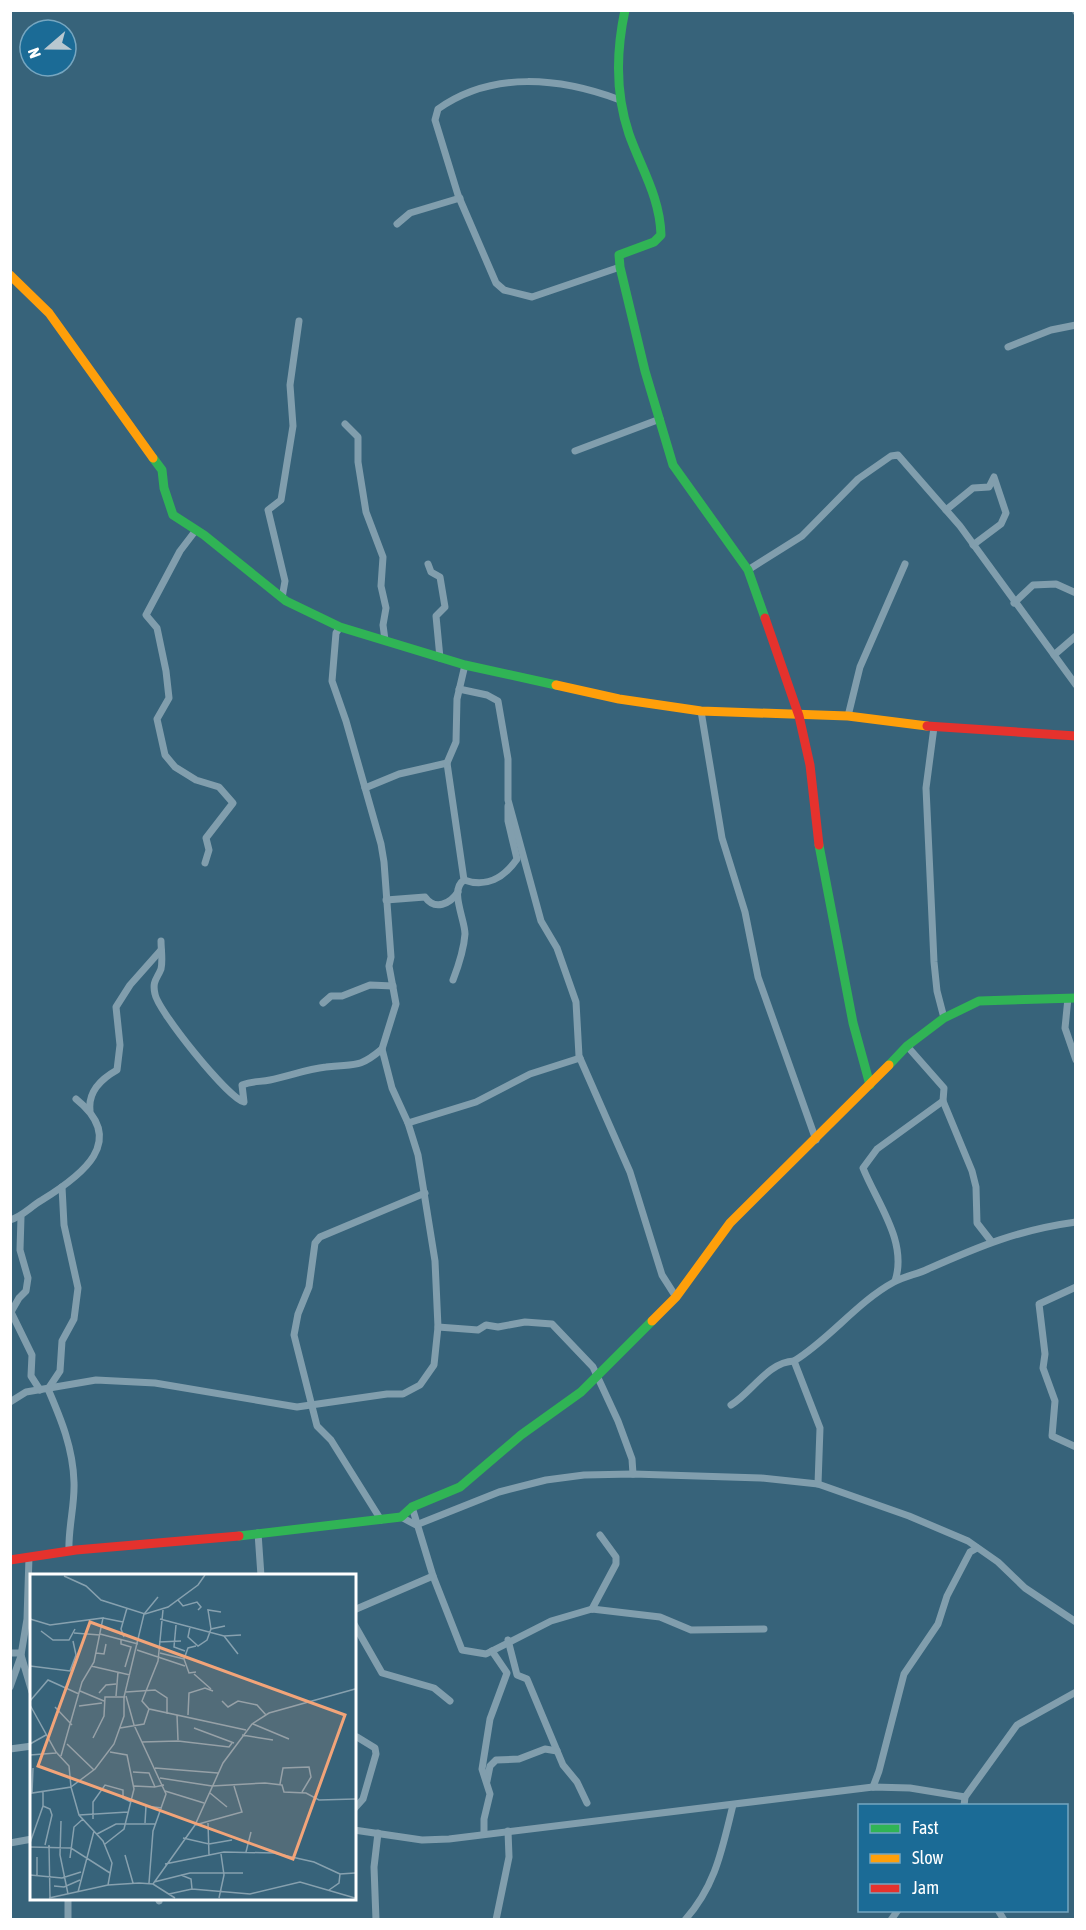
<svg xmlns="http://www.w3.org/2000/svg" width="1086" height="1930" viewBox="0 0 1086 1930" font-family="'Asap Condensed',sans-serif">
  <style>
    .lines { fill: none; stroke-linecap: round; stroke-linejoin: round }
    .street { stroke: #819ead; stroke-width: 7 }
    .fast { stroke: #30b455; stroke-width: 9 }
    .slow { stroke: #ff9f0a; stroke-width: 9 }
    .jam { stroke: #e5322d; stroke-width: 9 }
    .inset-road { fill: none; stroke: #87a1af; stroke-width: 1.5 }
    .view { fill: #f2a479; fill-opacity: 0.15; stroke: #f2a479; stroke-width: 3 }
    .inset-edge { fill: none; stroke: #fff; stroke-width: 3 }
  </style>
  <rect width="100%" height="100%" fill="#37637a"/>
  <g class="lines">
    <g class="street">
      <path d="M1075,10L1076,12"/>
      <path d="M620,100C561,78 493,70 438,109L435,120L458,195L496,283L504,290L532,297L620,267"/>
      <path d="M397,224L410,213L460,198"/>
      <path d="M1008,347L1051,330L1076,325"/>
      <path d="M345,424L358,437V462L366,512L383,557L381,586L386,608L383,625L385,640"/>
      <path d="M575,451L660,419"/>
      <path d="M946,510L973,488L989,487L994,477L1006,513L1001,524L973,545"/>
      <path d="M196,530L180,551L146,615L157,628L166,671L169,698L157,719L165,755L175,767L196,780L219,787L233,803L206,838L209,850L205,863"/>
      <path d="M428,564L431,572L440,577L445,607L436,616L440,658"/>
      <path d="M748,570L802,536L858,479L891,456L898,455L960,526L1076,685"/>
      <path d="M282,598L285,581L268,510L281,500L293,426L290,385L299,321"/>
      <path d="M1014,603L1033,585L1056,584L1076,593"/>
      <path d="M340,627L336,633L332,681L346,721L381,844L384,862L391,957L389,966L396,1004L382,1049L392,1088L408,1123L418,1155L435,1261L438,1327L478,1330L486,1325L498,1327L525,1322L552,1324L593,1367L618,1421L632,1459L633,1474"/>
      <path d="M1054,655L1076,636"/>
      <path d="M459,689L487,695L498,701L508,759V800L541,921L557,948L576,1002L579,1056L630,1172L662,1275L676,1297"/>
      <path d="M701,711L722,838L745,912L758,977L816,1140"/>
      <path d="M848,716L860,667L905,564"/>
      <path d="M934,727L926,788L934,962L937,991L944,1018"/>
      <path d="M365,788L399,774L447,763"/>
      <path d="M464,880C486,888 504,878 517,859L508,821V806"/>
      <path d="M386,900L425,897C435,911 450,904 458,892"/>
      <path d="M161,941C161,949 163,961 161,969C157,979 152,981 155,994C158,1011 227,1097 244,1102L242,1085C252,1081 260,1082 270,1080C289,1076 307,1069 326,1067C354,1063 357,1070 382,1049"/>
      <path d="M453,980C458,967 464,948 465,934C465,919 449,890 464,880L447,763L456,742L457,699L465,665"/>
      <path d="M1068,998L1065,1028L1076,1060"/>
      <path d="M323,1003L331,996H342L370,985L393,986"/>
      <path d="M943,1101L972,1171L976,1187L977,1223L991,1241"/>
      <path d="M90,1110C88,1091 101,1079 117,1070L120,1045L116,1007L130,985L161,950"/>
      <path d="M408,1123L476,1102L530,1074L580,1058"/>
      <path d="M62,1187L64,1225L78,1288L74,1319L62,1341L60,1371L48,1389C61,1419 73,1448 74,1482C75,1505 68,1528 69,1551"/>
      <path d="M21,1217L20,1250L28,1278L26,1291L19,1298L11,1312L32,1355L31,1376L40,1390"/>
      <path d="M10,1220C23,1216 30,1207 42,1200C81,1176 129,1141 76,1099"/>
      <path d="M895,1281C908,1242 877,1203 863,1168L877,1149L943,1101L944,1088L907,1046"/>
      <path d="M1076,1287L1039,1304L1045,1354L1043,1368L1055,1401L1052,1436L1076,1447"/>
      <path d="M10,1402L26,1392L96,1380L155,1383L297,1407L387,1394H403L420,1385L434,1365L438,1327"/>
      <path d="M731,1405C752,1392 768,1362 794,1361"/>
      <path d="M818,1484L820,1428L794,1361C830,1339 857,1302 894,1282C905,1276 918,1274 928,1269C980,1246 1018,1230 1076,1222"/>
      <path d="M412,1507L433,1576L462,1650L486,1654L551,1621L592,1609L660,1617L691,1630L764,1629"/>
      <path d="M401,1517L416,1525L499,1492L546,1480L584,1475L633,1474L761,1478L818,1484L909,1516L968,1541L998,1562L1025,1588L1076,1622"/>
      <path d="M381,1520L331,1440L317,1426L297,1347L294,1335L298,1314L309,1287L315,1243L320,1237L425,1193"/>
      <path d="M258,1533L261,1576"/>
      <path d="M29,1557L27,1619L21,1655L32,1692"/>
      <path d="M592,1609L616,1564V1557L600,1535"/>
      <path d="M354,1610L433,1576"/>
      <path d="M354,1624L382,1673L434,1688L450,1701"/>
      <path d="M508,1640L517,1675L527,1679L563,1765L577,1782L587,1803"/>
      <path d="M10,1653H21"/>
      <path d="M10,1687L21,1656"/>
      <path d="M10,1749L32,1746"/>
      <path d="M487,1781L490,1766L496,1760L519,1759L545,1749L557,1751"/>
      <path d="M873,1787L879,1771L904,1674L938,1624L947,1596L970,1552L977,1548"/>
      <path d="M964,1806L965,1797L1017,1725L1076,1692"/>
      <path d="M354,1809L363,1799L376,1754L375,1748L357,1737"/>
      <path d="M354,1830L422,1840L449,1839L873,1787L910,1788L965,1797"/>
      <path d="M484,1834V1819L490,1794L482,1769L490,1719L507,1673L492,1651"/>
      <path d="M10,1843L32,1839"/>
      <path d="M68,1898V1920"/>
      <path d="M158,1898L159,1901"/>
      <path d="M998,1910L1004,1920"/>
      <path d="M376,1920L374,1867L378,1833"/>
      <path d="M496,1920L509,1857L508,1831"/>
      <path d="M685,1920C716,1885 722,1849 733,1805"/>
      <path d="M891,1920L898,1910"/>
    </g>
    <g class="fast">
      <path d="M625,10C616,52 615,93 629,134C641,168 660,197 661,235L654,242L619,255L620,267L645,371L673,465L748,570L765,618"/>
      <path d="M153,458L162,470L164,488L173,515L204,535L286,601L340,627L465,665L556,685"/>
      <path d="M819,845L853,1023L870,1085"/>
      <path d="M889,1065L907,1046L944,1018L979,1001L1076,998"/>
      <path d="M239,1536L401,1517L412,1507L460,1487L521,1435L581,1392L652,1321"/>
    </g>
    <g class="slow">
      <path d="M10,275L49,313L153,458"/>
      <path d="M556,685L619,699L701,711L848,716L927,726"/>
      <path d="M652,1321L676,1297L730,1223L889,1065"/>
    </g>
    <g class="jam">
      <path d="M765,618L799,716L810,765L819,845"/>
      <path d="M927,726L1076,736"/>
      <path d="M10,1560L76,1550L239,1536"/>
    </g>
  </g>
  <g transform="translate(30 1574)">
    <rect width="326" height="326" fill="#37637a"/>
    <path class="inset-road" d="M34,2L56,12L71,26L115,40L138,33L168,11L175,1M148,26L153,32L167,28L171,33L168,36M73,44L93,48M0,45L20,51L73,44L64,88L52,108L31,182M130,45L194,62L211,61M146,51L144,73L155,77M160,53L158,63L168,72L177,66L181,55L195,52M181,55L178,36L191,38M11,57L23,66H39L45,55M44,59L70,61M70,60L108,70M194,62L208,80M94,63L91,55L97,34M91,65V70L101,73L95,93M129,68L151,67M166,72L158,74L154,85L159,99L166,98M107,76L155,92M66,79L74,80L76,70M130,79L154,85M0,92L40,97L46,81L43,67M61,92L100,101M164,100L181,115M50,117L74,127M96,118L125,116L137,124V140M69,119L76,111L86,110M86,122L88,98M96,122L104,151L136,220L123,257L119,309M0,127L18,106L49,120M192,127L198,133L208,127L227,131L236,141M0,131L26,178L39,192L41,213L2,219L3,194M49,132L72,129M25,133L42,151M119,135L112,127L128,87L133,36M147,141L148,166M158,141L159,119L175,114L183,117M223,150L259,165M90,154L114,150L119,135L216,156M164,154L204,169M212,161L243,166M63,164L74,142L75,123H95M112,168L148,167L199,173L202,169M0,170L16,161M37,170L64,196M0,181L26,179M125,194L188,199M103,198L119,199L125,213L134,211M130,204L182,212L235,209L252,211L254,218L276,219L289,226L325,225M250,210L253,194L279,193L281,203L272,218M104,212L125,213M135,217L174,229M180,219L197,233M13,232L20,235L22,241L15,271M49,241L98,238M63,245V228L75,211L93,216V224L101,228M31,247L30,281L38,320M115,249L116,232L132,234M178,249L179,281M165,251L212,238L204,212M67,260L86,250H125M153,264L179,270L202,266M0,269L13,232V218M75,270L94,255L104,215L97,181L80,178M19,271L20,324M0,273L41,274L80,299M216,278L221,258M95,281L103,309M40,284L44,253L53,245M135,290L194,278L244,279L284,288L310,300M0,301L32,304L51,298M151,301L161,305L162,315M7,303V283M124,308L160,299H213M123,310L165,251L193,189L222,150L239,139L325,115M78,311L82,289L73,267L49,241L41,213L65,195L84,170L94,142V123L114,40L128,23M24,312L34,313L50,306M299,316L309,309L310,300L325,299M48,318L64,257M139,320L162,315L220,320L270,308L325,324M19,324L78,311L109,309L123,310L145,324M189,324L194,301L191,280"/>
    <path class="view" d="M60,48L315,141L263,285L8,192Z"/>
    <rect width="326" height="326" class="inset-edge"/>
  </g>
  <rect width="1086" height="1930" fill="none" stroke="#ffffff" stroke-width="24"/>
  <rect x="858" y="1804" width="210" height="108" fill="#1b6b96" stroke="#76a6c0" stroke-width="1.5"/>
  <rect x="870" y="1824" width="30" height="9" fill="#30b455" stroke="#76a6c0" stroke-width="1.5"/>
  <text x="912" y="1834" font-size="18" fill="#ffffff">Fast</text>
  <rect x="870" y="1854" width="30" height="9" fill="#ff9f0a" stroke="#76a6c0" stroke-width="1.5"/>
  <text x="912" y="1864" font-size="18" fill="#ffffff">Slow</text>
  <rect x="870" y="1884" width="30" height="9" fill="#e5322d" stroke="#76a6c0" stroke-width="1.5"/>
  <text x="912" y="1894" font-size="18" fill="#ffffff">Jam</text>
  <g transform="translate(48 48) rotate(250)"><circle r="28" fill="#1b6b96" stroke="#76a6c0" stroke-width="1.5"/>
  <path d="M0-4.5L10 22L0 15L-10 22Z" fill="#b9c8d0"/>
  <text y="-9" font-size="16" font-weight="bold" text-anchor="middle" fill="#ffffff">N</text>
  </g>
</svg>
